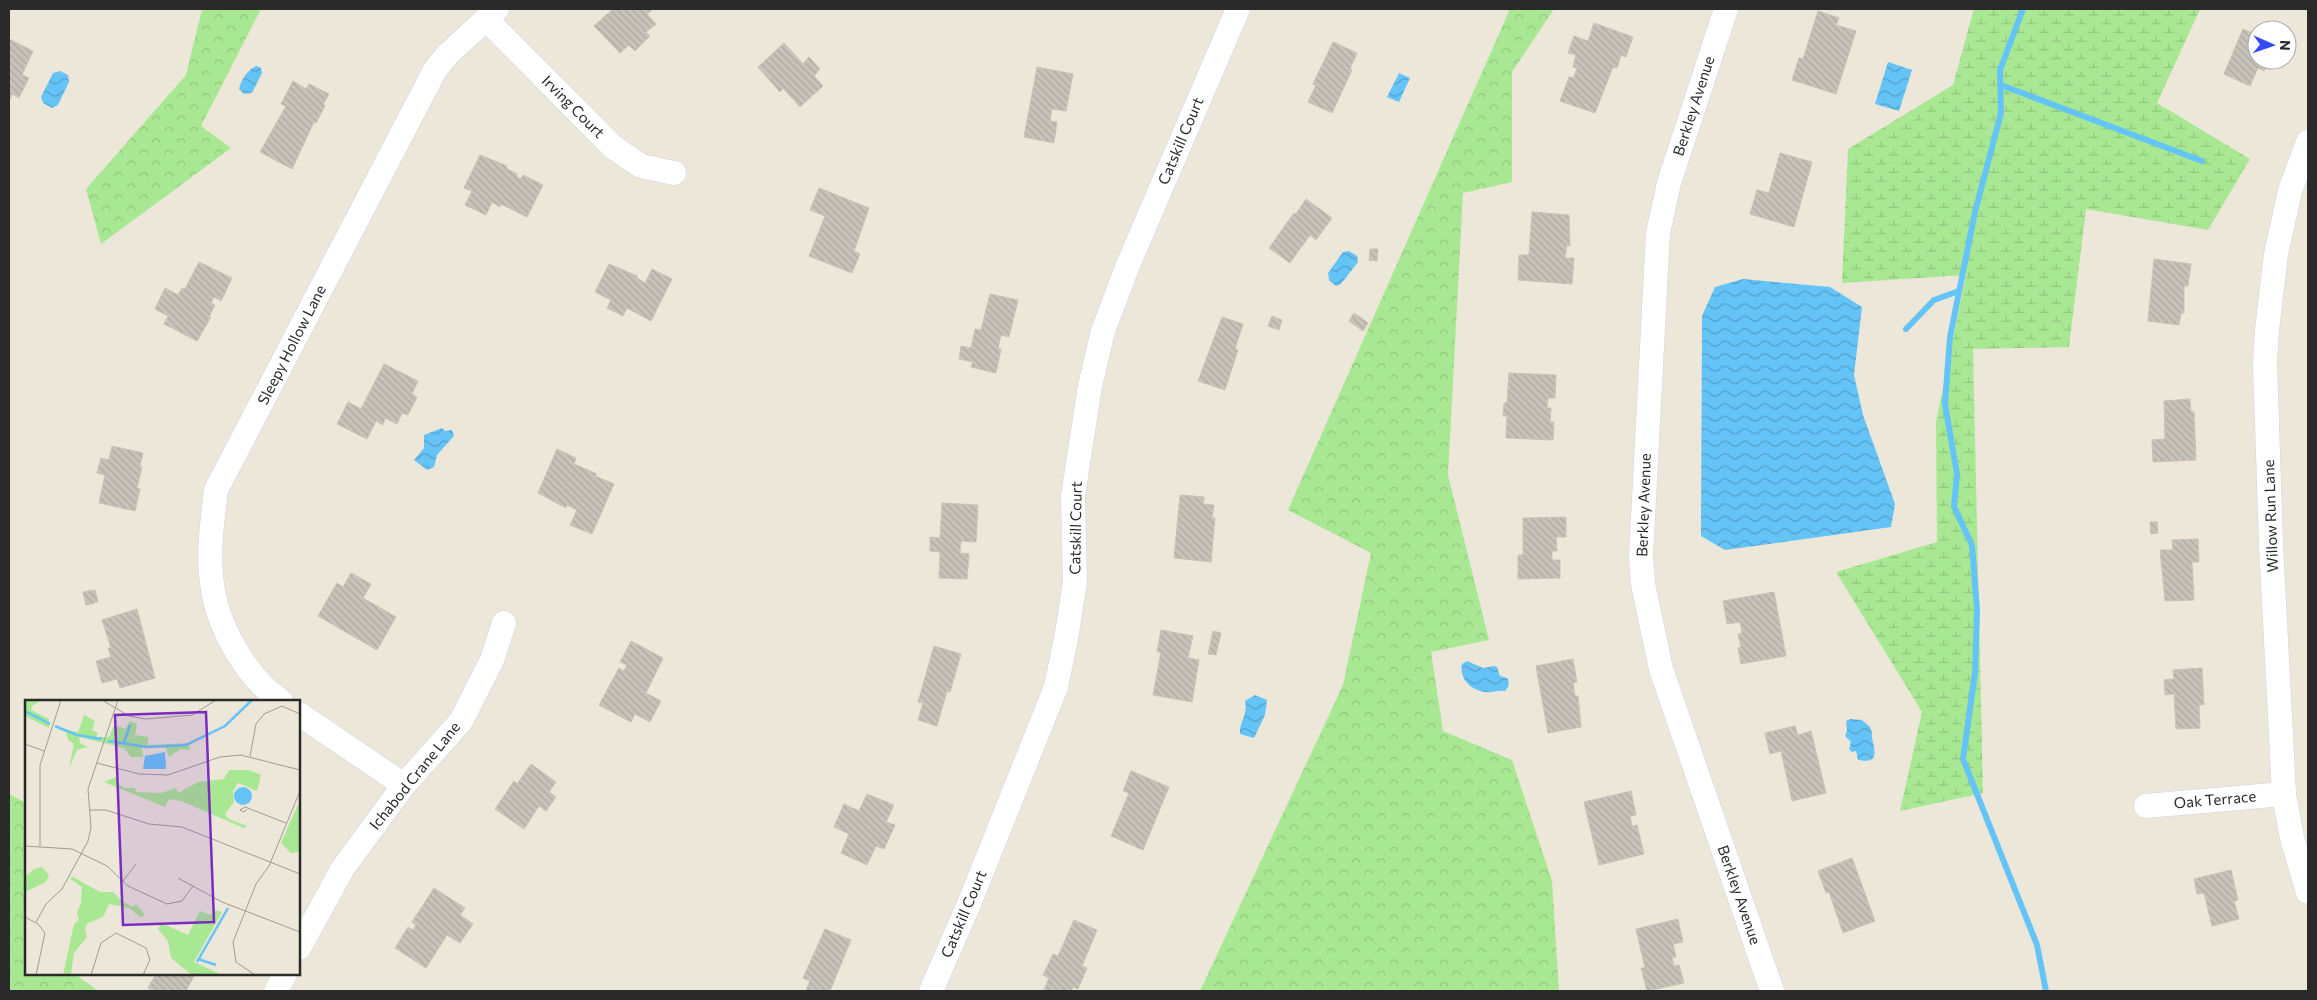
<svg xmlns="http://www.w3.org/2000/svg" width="2317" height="1000" viewBox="0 0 2317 1000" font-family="Commissioner,sans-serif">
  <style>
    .forest { fill: url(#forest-crowns) }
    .wetland { fill: url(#wetland-marsh) }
    .water { fill: url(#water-waves) }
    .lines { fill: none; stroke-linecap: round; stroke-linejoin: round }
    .stream { stroke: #65c4f7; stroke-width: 6 }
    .building { fill: url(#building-back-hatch); stroke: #c8c3b4 }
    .minor-casing { stroke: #cfd2e4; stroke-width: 25 }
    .minor { stroke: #fff; stroke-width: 24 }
    .labels { text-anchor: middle; stroke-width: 5; stroke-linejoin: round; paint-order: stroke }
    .street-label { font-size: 15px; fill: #2a2a2a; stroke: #fff }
    .inset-river { fill: none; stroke: #65c4f7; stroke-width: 2.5 }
    .inset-road { fill: none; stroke: #9f9b94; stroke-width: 1 }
    .view { fill: #7b2cbf; fill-opacity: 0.15; stroke: #7b2cbf; stroke-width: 2.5 }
    .inset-edge { fill: none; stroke: #2a2a2a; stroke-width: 2.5 }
  </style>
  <defs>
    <pattern id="forest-crowns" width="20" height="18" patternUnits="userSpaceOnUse" patternTransform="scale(1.25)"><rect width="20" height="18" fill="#a8e892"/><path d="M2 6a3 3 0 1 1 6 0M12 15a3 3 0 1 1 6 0" fill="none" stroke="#91c77e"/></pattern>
    <pattern id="wetland-marsh" width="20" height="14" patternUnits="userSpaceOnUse" patternTransform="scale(1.25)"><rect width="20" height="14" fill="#a8e892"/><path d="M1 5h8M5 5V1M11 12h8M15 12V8" fill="none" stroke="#91c77e"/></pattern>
    <pattern id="water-waves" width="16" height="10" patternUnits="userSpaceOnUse" patternTransform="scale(1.25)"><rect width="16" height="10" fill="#65c4f7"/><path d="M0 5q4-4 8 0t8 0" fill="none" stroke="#539fc8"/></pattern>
    <pattern id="building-back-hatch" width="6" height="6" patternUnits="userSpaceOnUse" patternTransform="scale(1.25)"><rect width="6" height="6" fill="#c8c3ba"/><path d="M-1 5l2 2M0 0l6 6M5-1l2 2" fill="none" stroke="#aca8a0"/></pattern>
  </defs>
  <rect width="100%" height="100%" fill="#ede7da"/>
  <g class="forest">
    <path d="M202,9H261L201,126L231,148L101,244L86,189L186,75Z"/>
    <path d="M1510,9H1554L1512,72V182L1463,193L1448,475L1489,640L1431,652L1443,731L1512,760L1552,881L1559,991H1200L1343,685L1371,553L1288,510Z"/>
    <path d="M9,794L26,803V974H75L98,991H9Z"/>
  </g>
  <path class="wetland" d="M1974,9H2200L2157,103L2250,159L2208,230L2086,209L2069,347L1973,349L1983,793L1900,811L1922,712L1836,572L1937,542L1936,422L1966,275L1842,283L1848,149L1953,85Z"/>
  <g class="water">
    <path d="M1888,62L1912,70L1899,111L1875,104Z"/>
    <path d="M257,66L261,68L262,73L252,93L244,94L239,89C241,80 248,69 257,66Z"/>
    <path d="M60,71L68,75L69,82L58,105L52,108L43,103L41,97L53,73Z"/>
    <path d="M1399,73L1410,78L1399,102L1387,97Z"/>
    <path d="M1349,251L1357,256L1358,262L1341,284L1336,286L1329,280L1328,273L1343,252Z"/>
    <path d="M1743,279L1830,287L1862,307L1854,375L1863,415L1895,504L1891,527L1725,550L1701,536L1702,316L1715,287Z"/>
    <path d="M442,428L445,431L452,430L454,436L437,455L434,467L427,470L414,460L424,448V435Z"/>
    <path d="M1467,661L1483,668L1494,666L1497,667L1500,676L1507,678C1510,683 1509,687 1505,691C1498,690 1491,693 1485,692C1470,690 1459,678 1462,664Z"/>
    <path d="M1255,695L1267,700L1265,715L1254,738L1240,734C1239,722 1248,716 1245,701Z"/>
    <path d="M1850,719L1862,720L1870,727C1873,733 1871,736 1873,742C1876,757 1876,763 1858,760L1856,751L1852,752L1849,749L1851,742L1845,736L1847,731L1846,721Z"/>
  </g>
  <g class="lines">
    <g class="stream">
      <path d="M2023,9L2000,70L2001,113L1975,212L1950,337L1945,404L1957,474L1954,507L1972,545L1977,610L1975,673L1963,759L2037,945L2046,991"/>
      <path d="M2001,85L2202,161"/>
      <path d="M1906,329L1934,300L1959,291"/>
    </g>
  </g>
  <g class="building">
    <path d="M613,9L652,10L647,14L656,24L646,32L650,36L635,51L629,45L620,53L594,26Z"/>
    <path d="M1818,11L1839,18L1836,25L1856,31L1836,94L1792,80L1799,58L1803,59Z"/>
    <path d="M1594,23L1633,37L1626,57L1621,55L1617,68L1613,67L1595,113L1560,101L1569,77L1574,78L1577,68L1573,67L1576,55L1568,53L1574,36L1588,41Z"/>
    <path d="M2257,27L2265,30H2257V60H2269L2264,71L2258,68L2250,86L2224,74L2243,29L2254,34Z"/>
    <path d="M9,39L33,51L22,75L29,78L19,98L12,94L9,102Z"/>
    <path d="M1333,42L1357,53L1350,69L1352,70L1332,113L1308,102L1316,85L1313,84Z"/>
    <path d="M784,43L803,64L809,57L820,69L814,76L823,86L800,107L783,88L780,92L758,67Z"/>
    <path d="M1037,67L1073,74L1066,111L1052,109L1050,121L1057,122L1054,143L1024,137Z"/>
    <path d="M293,81L306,89L309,84L329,94L323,104L325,106L316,123L314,122L292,169L260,152L286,106L281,104Z"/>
    <path d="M1780,153L1812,162L1794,227L1750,214L1757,190L1769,193Z"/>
    <path d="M480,155L507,166L506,168L517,174L516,176L521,179L523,175L543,185L527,217L501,204L500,207L492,202L486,215L465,205L472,191L464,188Z"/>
    <path d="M819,188L869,208L854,251L860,254L852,273L809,256L825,216L810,210Z"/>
    <path d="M1306,199L1332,218L1316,240L1310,235L1290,263L1269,248L1294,213L1296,214Z"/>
    <path d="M1532,212L1569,215L1570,246L1567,245L1565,258H1574L1572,284L1518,280L1519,255H1529Z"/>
    <path d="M1370,249H1378L1377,261L1369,260Z"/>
    <path d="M2154,259L2191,264L2188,286H2184V313H2181L2179,325L2148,321Z"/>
    <path d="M199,262L232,278L221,301L214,297L211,303L215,305L209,317H211L197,341L164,324L168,316L155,309L165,288L178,295L182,288L185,289Z"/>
    <path d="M609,264L637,276V278L645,283L652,269L672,279L651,321L627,308L623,316L607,308L611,300L595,292Z"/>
    <path d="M990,294L1018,300L1009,337L1001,335L998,348L1001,349L996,373L971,367L973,362L959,359L961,346L971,348L975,329L981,330Z"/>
    <path d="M1354,313L1368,323L1363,331L1349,321Z"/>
    <path d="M1272,316L1282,320L1279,330L1268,326Z"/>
    <path d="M1222,317L1243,324L1235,349L1238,350L1225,390L1198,381Z"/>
    <path d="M384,364L418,381L412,394L417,397L408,415L402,413L397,424L385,418L383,425L376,421L367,439L337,424L348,402L361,409Z"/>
    <path d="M1509,373L1556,375L1555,398H1548L1547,408H1551L1550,422H1554L1553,440L1506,438L1507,416H1503L1504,403H1507Z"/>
    <path d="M2190,399L2191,412H2194L2196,460L2153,462L2152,440L2165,439L2164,401Z"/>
    <path d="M112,446L143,453L140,466L142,467L137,488L140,489L135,511L99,503L105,475L97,473L101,458L109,460Z"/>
    <path d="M557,449L576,458L574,464L597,474L595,476L614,484L592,534L570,525L577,510L567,505L566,508L538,493Z"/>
    <path d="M1180,495L1204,497L1203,504L1214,505L1212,518H1215L1211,562L1174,558Z"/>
    <path d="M942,503L978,505L976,542L961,541L960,553L969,554L967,579L939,578L940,552L930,551V537L940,538Z"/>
    <path d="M1566,517V537H1556L1557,551H1552V560H1560V578L1518,579V555H1523V518Z"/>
    <path d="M2150,522H2157L2158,533L2151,534Z"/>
    <path d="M2198,539L2199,562H2192L2194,600L2165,601L2160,550H2173L2172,540Z"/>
    <path d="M351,573L371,584L363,598L396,617L377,650L318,616L337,583L343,587Z"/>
    <path d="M95,590L98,602L86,605L83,592Z"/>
    <path d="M1774,592L1786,656L1741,664L1738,648L1741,647L1738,634L1742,633L1740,622L1727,624L1723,601Z"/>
    <path d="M137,609L155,678L120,688L117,679L102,683L96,661L111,657L108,648H111L102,620Z"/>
    <path d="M1161,630L1193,636L1188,658L1199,660L1192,702L1153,695L1161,652H1157Z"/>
    <path d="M1213,631L1221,633L1216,655L1208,654Z"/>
    <path d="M631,641L663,658L646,693L661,701L650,722L635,714L631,722L599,705L619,668L624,671L627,665L620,662Z"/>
    <path d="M934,646L961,654L950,692L947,691L937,726L918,720L923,703L918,702Z"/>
    <path d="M1573,659L1577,682L1573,683L1575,696H1578L1581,727L1548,733L1536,666Z"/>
    <path d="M2202,668L2204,705H2199L2200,728L2176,729L2174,694L2165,695L2164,680L2174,679L2173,670Z"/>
    <path d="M1795,726L1798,735L1811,731L1826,793L1792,801L1781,751L1770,754L1765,733Z"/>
    <path d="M531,764L556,782L549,792L556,797L546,811L539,806L524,829L495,809L514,781L517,784Z"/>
    <path d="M1131,771L1169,787L1143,850L1111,836L1129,793L1123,791Z"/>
    <path d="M1631,791L1636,815L1630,816L1632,826L1637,825L1644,854L1599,865L1584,802Z"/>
    <path d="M867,794L894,805L886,822L895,825L884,849L876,846L867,865L841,853L849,834L834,827L844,804L859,811Z"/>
    <path d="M1852,858L1875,921L1843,933L1829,892L1826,893L1818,871Z"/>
    <path d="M2231,870L2238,900L2234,901L2239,919L2212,926L2204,893L2197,894L2194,879Z"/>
    <path d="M434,888L465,908L460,915L473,924L460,943L447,935L426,968L395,948L408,927L413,930L416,925L412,922Z"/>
    <path d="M1678,919L1683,942L1673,944L1676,957L1672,958L1674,966L1679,965L1684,983L1647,991L1641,968H1645L1636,929Z"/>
    <path d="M1074,920L1097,930L1082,966L1087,968L1078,989L1073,987L1071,991H1047L1044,990L1049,978L1043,975L1053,954L1058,956Z"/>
    <path d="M825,929L851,940L830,991H809L806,990L810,981L803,978Z"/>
    <path d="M156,974H195L186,991H154L148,988Z"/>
  </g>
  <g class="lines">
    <defs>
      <g id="minor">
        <path d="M1726,9L1669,183L1658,233L1641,556L1643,584L1661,669L1772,991"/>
        <path d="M486,19L613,147L641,166L674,173"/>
        <path d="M2308,142L2290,191L2276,254L2267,330L2265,363L2271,544L2284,794L2292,838L2308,892"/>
        <path d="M281,701C248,679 219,629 213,590C207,557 212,523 216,490L435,70L448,54L497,9"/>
        <path d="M299,714L404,785"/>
        <path d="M2146,806L2284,794"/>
        <path d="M299,948L343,868L404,785L461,721L492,660L504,623"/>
        <path d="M276,991L285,974"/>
        <path d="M931,991L969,904L1056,687L1066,639L1075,582L1073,496L1090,386L1103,331L1128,265L1238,9"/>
      </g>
    </defs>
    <use href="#minor" class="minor-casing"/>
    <use href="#minor" class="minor"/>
  </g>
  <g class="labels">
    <g class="street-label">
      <text transform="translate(1694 106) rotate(-72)" y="5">Berkley Avenue</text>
      <text transform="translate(573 107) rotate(45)" y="5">Irving Court</text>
      <text transform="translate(1181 141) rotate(-67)" y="5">Catskill Court</text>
      <text transform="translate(292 345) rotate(-63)" y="5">Sleepy Hollow Lane</text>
      <text transform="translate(1644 505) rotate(-88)" y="5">Berkley Avenue</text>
      <text transform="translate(2271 516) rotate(-92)" y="5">Willow Run Lane</text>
      <text transform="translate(1076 528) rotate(-89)" y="5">Catskill Court</text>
      <text transform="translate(415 776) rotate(-51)" y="5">Ichabod Crane Lane</text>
      <text transform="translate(2215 800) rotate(-5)" y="5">Oak Terrace</text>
      <text transform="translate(1739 895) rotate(71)" y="5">Berkley Avenue</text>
      <text transform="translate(964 914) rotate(-67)" y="5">Catskill Court</text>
    </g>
  </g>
  <g transform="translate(25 700)">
    <rect width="275" height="275" fill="#ede7da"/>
    <path d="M0,0H17L7,6L6,10L24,19V28L0,16ZM204,70H224L236,75L232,91L213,83L208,91L209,102L200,114L204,119L222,126L219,128L156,101L144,99L140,107L79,82L91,77V83L100,88H110L111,92L136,93L151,88L153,93L173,82L199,79ZM275,100V152L266,153L256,143ZM17,167L24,175L21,182L0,192V177L9,169ZM48,177L75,192H88L97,201L108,207L111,204L120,215L115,217L104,208L84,204L78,217L63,223L60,229L62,237L49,253L46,274L38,275L49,224L54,220L52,213L56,203L57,187L44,178ZM190,210L197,212L169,262L197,275H167L146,258L143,241L133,229L136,223L163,235L175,211L186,215Z" fill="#a8e892"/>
    <path d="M59,15L70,21L67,30L73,33L71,37H84L89,25L100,29L105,21L112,24L110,35L123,37V45L164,43L165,50L156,49L144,57L141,48L117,46L118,57H106L99,48L54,37L55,43L63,47L52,50L44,68L49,44L43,40L41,32L32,29L53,32Z" fill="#a8e892"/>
    <path d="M140,52L141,69H118L120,56ZM209 96a9 9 0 1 1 18 0a9 9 0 1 1-18 0Z" fill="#65c4f7"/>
    <path class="inset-river" d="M0,11L25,24M30,26L52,35L77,39M83,41L122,47L161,45L200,26L227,0M99,43L105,25M173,259L191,265M172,262L203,208"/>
    <path class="inset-road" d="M77,0L104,16L121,19L167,15L191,0M0,44L19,51M225,56L231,24L239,14L257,6L275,14M72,63L114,74L143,75L195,57L216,55L275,70M222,109L219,112L215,110L220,107L261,123M64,110H81L124,124L157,127L275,174M0,146L47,149L82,166L103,186L142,204L157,201L168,186M15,146V65L36,0M153,178L197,202L275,232M98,181L111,164M0,217L13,224L20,233L11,275M11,222L21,204L37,189L63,141L66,128L63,89L93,0M66,275L76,243L91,233L121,248L125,260L118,275M230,275L211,262L208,242L231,184L244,166L275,91"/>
    <path class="view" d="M181,12L189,222L98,225L90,15Z"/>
    <rect width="275" height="275" class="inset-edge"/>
  </g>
  <rect width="2317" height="1000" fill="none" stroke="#2a2a2a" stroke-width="20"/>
  <g transform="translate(2272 45) rotate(92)"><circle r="24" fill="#ffffff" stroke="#aaaaaa"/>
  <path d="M0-4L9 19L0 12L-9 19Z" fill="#3549ff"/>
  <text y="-8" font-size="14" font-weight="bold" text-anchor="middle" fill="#2a2a2a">N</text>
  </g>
</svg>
